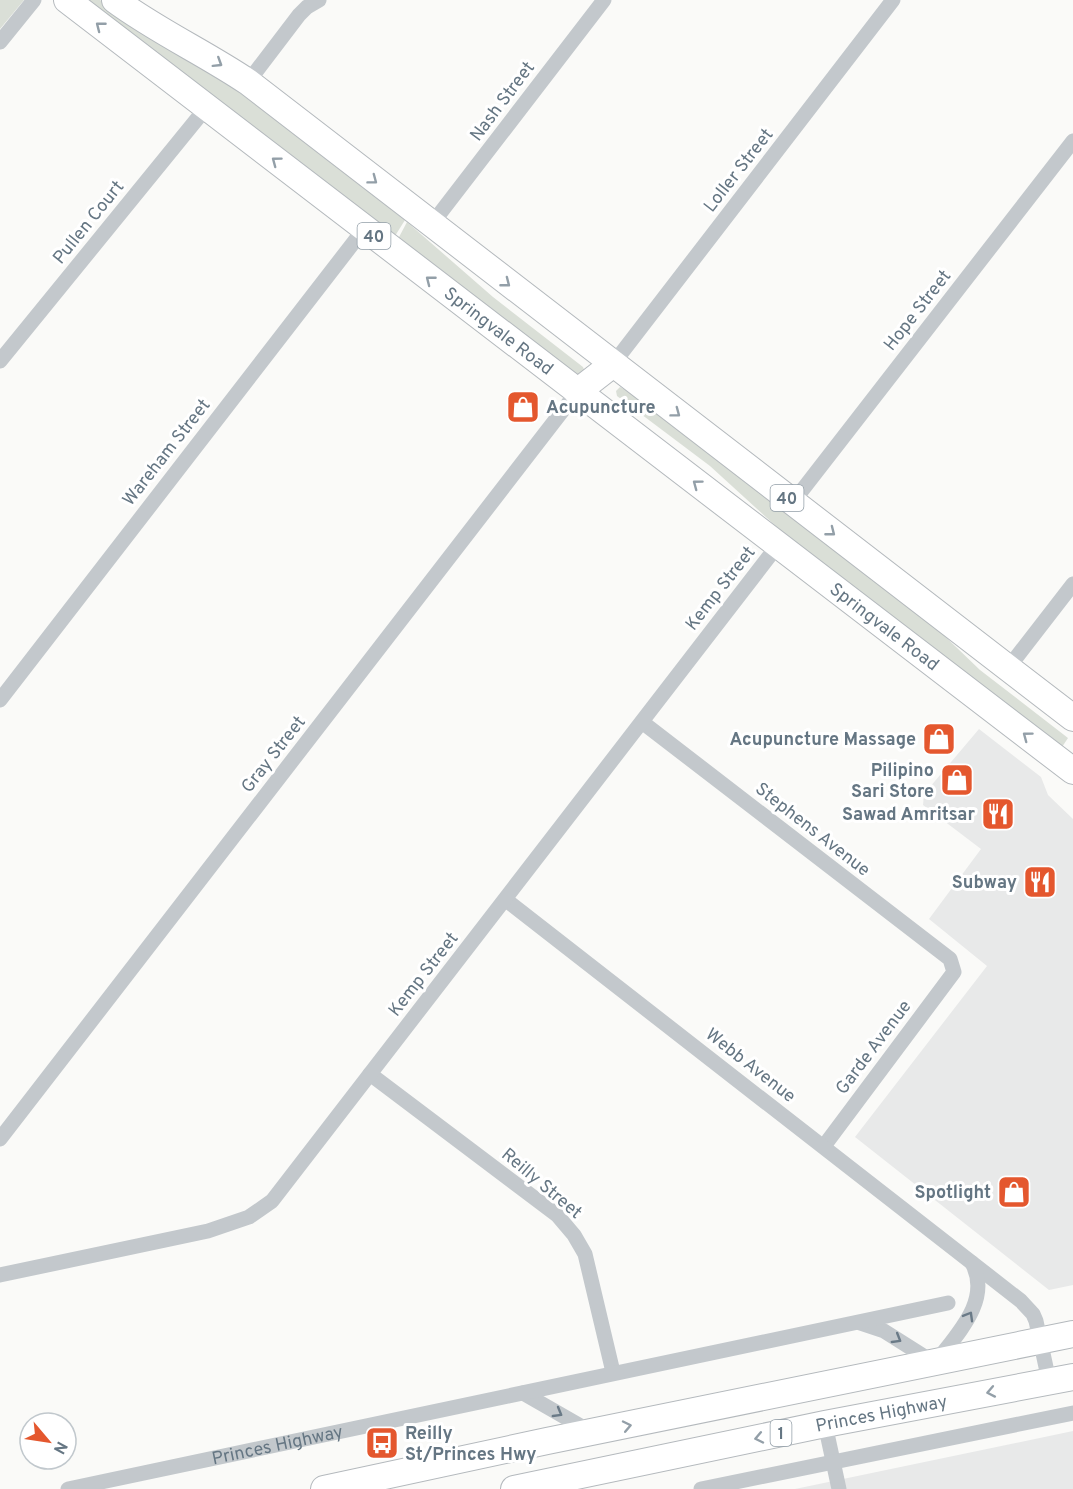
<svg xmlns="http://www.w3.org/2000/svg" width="1073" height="1489" viewBox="0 0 1073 1489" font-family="Overpass,sans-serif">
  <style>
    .built { fill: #e8e9e9 }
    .green { fill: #dadfd7 }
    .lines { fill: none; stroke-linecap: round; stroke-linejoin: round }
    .trunk-casing { stroke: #b4b9bd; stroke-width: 28 }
    .minor { stroke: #c3c8cc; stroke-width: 15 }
    .trunk { stroke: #fff; stroke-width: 26 }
    .oneway { stroke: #939fa8 }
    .oneway2 { stroke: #6a7a87 }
    .labels { text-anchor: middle; stroke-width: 6; stroke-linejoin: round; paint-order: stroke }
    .shield { fill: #fff; stroke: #939fa8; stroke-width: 1.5 }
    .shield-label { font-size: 16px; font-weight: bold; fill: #657683 }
    .street-label { font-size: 18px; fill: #657683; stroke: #fff }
    .poi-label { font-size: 18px; font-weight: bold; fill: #657683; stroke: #fff; text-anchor: end }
  </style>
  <rect width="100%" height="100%" fill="#fafaf8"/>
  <g class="built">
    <path d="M979,729L1041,777L1048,795L1073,819V1285L1049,1290L855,1137L987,966L929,919L981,849L923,805L924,794Z"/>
    <path d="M1073,1431V1489H795Z"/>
  </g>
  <g class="green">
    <path d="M0,0H24L0,29Z"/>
    <path d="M85,0H100L213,72L405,220L395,236Z"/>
    <path d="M407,222L493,297L583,367L585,372L578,375L398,239Z"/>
    <path d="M620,387L628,391L930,622L980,670L1068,738L1062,747L790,539L710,466L617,396L616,391Z"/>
  </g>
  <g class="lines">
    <defs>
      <g id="trunk">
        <path id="s2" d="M67,0L1073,771"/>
        <path d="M115,0C157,31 205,53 248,82L1073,718"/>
        <path d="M577,392L613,364"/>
        <path d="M324,1489L547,1441L1073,1334"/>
        <path id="s3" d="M514,1489L825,1424L1073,1377"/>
      </g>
    </defs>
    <use href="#trunk" class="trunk-casing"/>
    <g class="minor">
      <path d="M0,42L34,0"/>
      <path d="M248,82L299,15L307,7L319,0"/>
      <path d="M431,225L604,0"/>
      <path d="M0,361L206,108"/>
      <path d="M613,364L893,0"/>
      <path d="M793,502L1073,141"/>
      <path d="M1008,668L1073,584"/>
      <path d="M0,700L364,229"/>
      <path d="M642,722L950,959L954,972L824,1146"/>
      <path d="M506,900L1021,1301L1033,1314L1036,1321L1049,1381"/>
      <path d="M370,1074L557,1215L574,1235L585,1254L613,1372"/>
      <path d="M0,1139L577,392"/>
      <path d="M0,1275L208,1231L249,1217L272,1201L778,545"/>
      <path d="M860,1323L884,1331L933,1362"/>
      <path d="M936,1362C957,1334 992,1300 972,1263"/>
      <path d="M523,1393L591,1432"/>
      <path d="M825,1424L839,1489"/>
      <path id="s1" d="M68,1489L948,1303"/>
      <path d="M701,1489L1073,1413"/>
    </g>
    <use href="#trunk" class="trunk"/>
  </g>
  <defs><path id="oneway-chevron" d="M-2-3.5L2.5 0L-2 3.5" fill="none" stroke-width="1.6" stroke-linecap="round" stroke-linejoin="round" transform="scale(1.5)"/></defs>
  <g class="oneway">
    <use href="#oneway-chevron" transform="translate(100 26) rotate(-142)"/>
    <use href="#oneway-chevron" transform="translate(218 63) rotate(32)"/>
    <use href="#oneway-chevron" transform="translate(276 161) rotate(-143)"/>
    <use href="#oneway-chevron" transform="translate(373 180) rotate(37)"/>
    <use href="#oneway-chevron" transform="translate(430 280) rotate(-142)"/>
    <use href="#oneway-chevron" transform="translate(506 283) rotate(38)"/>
    <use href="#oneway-chevron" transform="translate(676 413) rotate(37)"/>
    <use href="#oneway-chevron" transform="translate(697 484) rotate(-143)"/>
    <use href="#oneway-chevron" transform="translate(831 532) rotate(38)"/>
    <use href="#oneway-chevron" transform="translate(1027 736) rotate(-143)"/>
    <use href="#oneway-chevron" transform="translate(991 1392) rotate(169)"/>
    <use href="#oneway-chevron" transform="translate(627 1426) rotate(-12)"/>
    <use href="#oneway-chevron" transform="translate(759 1438) rotate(168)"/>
  </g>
  <g class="oneway2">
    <use href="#oneway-chevron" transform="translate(969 1316) rotate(-60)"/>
    <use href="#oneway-chevron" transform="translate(897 1339) rotate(31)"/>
    <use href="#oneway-chevron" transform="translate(558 1413) rotate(30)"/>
  </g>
  <defs>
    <symbol id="shop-square" viewBox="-11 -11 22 22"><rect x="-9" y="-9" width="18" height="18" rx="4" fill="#e4572e" stroke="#fff"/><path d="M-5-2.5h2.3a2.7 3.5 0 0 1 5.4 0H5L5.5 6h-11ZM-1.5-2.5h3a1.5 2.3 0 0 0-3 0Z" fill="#fff"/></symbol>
    <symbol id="restaurant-square" viewBox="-11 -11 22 22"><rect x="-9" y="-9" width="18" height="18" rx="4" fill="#e4572e" stroke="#fff"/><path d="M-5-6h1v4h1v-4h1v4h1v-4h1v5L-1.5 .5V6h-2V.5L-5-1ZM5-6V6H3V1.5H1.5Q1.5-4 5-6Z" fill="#fff"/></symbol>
    <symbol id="bus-square" viewBox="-11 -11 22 22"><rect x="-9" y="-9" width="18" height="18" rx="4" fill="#e4572e" stroke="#fff"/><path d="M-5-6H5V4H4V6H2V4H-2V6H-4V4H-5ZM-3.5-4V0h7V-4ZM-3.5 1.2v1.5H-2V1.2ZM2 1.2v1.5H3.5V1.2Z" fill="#fff"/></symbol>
  </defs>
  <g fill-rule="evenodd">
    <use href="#shop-square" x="504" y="388" width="38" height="38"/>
    <use href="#shop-square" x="920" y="720" width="38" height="38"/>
    <use href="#shop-square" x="938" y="761" width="38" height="38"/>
    <use href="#restaurant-square" x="979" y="795" width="38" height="38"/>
    <use href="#restaurant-square" x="1021" y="863" width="38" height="38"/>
    <use href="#shop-square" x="995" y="1173" width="38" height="38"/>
    <use href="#bus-square" x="363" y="1424" width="38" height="38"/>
  </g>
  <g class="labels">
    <g class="shield">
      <rect x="357.5" y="223" width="33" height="26" rx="4.5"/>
      <rect x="770.5" y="485" width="33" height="26" rx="4.5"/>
      <rect x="770.5" y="1420" width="21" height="26" rx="4.5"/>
    </g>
    <g class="shield-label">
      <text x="374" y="242">40</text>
      <text x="787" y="504">40</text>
      <text x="781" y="1439">1</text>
    </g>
    <g class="street-label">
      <text transform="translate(502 101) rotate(-53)" y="6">Nash Street</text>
      <text transform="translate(738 170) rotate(-52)" y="6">Loller Street</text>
      <text transform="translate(88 222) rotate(-51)" y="6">Pullen Court</text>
      <text transform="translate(917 310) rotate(-52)" y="6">Hope Street</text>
      <text dy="6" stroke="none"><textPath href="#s2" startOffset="544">Springvale Road</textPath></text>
      <text transform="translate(166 452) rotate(-52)" y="6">Wareham Street</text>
      <text transform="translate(720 588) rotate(-52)" y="6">Kemp Street</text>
      <text dy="6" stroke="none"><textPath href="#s2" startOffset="1030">Springvale Road</textPath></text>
      <text transform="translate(273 754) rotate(-52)" y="6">Gray Street</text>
      <text transform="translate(813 829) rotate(38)" y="6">Stephens Avenue</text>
      <text transform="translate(423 974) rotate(-52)" y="6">Kemp Street</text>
      <text transform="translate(873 1047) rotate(-53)" y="6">Garde Avenue</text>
      <text transform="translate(751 1065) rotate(38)" y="6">Webb Avenue</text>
      <text transform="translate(542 1183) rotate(40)" y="6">Reilly Street</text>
      <text dy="6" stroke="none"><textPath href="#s3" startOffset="375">Princes Highway</textPath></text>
      <text dy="6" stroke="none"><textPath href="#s1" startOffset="214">Princes Highway</textPath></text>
    </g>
    <g class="poi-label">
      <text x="546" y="413" text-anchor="start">Acupuncture</text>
      <text x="916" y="745">Acupuncture Massage</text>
      <text x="934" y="776">Pilipino<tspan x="934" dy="21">Sari Store</tspan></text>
      <text x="975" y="820">Sawad Amritsar</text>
      <text x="1017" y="888">Subway</text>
      <text x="991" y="1198">Spotlight</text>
      <text x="405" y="1439" text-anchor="start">Reilly<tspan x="405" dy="21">St/Princes Hwy</tspan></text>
    </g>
  </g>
  <g transform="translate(48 1441) rotate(119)"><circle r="28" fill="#ffffff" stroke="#c1c8cd" stroke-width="1.5"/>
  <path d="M0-4.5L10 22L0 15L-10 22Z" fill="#e4572e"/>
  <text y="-9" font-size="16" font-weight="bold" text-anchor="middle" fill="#657683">N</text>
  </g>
</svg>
